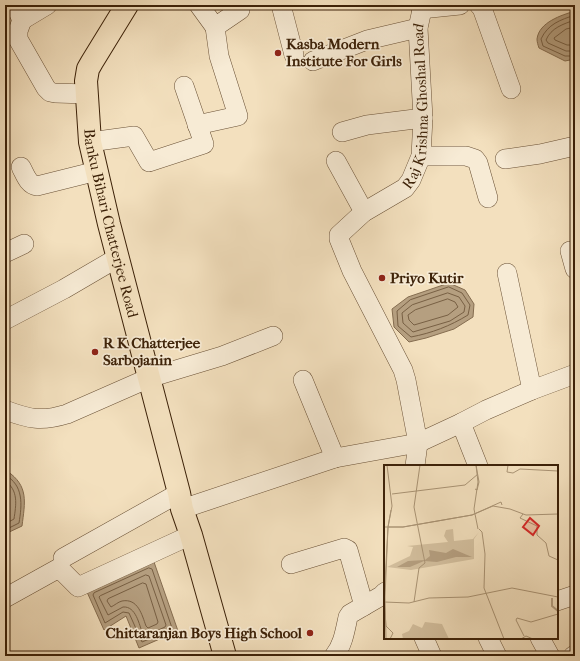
<svg xmlns="http://www.w3.org/2000/svg" width="580" height="661" viewBox="0 0 580 661" font-family="'IM FELL French Canon',serif">
  <style>
    .water { fill: #b59f80; stroke: #856d50 }
    .lines { fill: none; stroke-linecap: round; stroke-linejoin: round }
    .shore { stroke: #786044; stroke-width: 1 }
    .minor-casing { stroke: #6a5136; stroke-width: 20 }
    .major-casing { stroke: #3c2108; stroke-width: 24 }
    .minor { stroke: #f7ebd5; stroke-width: 19 }
    .major { stroke: #f3e0be; stroke-width: 22 }
    .poi-dot { fill: #8f2418; stroke: #f7ebd5; stroke-width: 1.5 }
    .labels { text-anchor: middle; stroke-width: 3.5; stroke-linejoin: round; paint-order: stroke }
    .poi-label { font-size: 15px; font-weight: bold; fill: #3c2108; stroke: #f7ebd5; text-anchor: start }
    .street-label { font-size: 15px; fill: #3c2108; stroke: #f7ebd5 }
    .inset-river { fill: none; stroke: #b59f80; stroke-width: 2 }
    .inset-road { fill: none; stroke: #aa9475; stroke-width: 1 }
    .view { fill: #d62828; fill-opacity: 0.15; stroke: #d62828; stroke-width: 2 }
    .inset-edge { fill: none; stroke: #3c2108; stroke-width: 2 }
  </style>
  <rect width="100%" height="100%" fill="#f3e0be"/>
  <filter id="stains"><feTurbulence type="fractalNoise" baseFrequency=".005" numOctaves="4"/><feColorMatrix values="0 0 0 0 .2 0 0 0 0 .09 0 0 0 0 .02 0 0 0 .5 -.17"/></filter>
  <radialGradient id="worn" r=".72"><stop offset=".6" stop-color="#630" stop-opacity="0"/><stop offset="1" stop-color="#630" stop-opacity=".3"/></radialGradient>
  <g class="water">
    <path d="M575,11V59L565,61L539,48C538,45 537,42 537,39C539,22 562,15 575,11Z"/>
    <path d="M449,283L465,290L474,304L473,317L454,329L426,338L409,342L394,327L392,309L408,297Z"/>
    <path d="M7,471C29,486 25,502 22,526L5,534V472Z"/>
    <path d="M154,562L178,631L139,648L126,616L104,630L87,592Z"/>
  </g>
  <g class="lines">
    <g class="shore">
      <path d="M575,15C560,20 548,24 541,39L543,46L565,56H575"/>
      <path d="M575,20C563,24 551,28 546,40L548,43L566,51H575"/>
      <path d="M575,27L566,29L554,38L555,40L567,45H575"/>
      <path d="M449,287L462,293L470,305L468,315C450,326 432,333 411,337L398,326L397,311L410,300Z"/>
      <path d="M448,293L459,297L465,306L464,312L450,321L413,332L403,323L402,313L412,305Z"/>
      <path d="M448,299L455,302L458,307L448,315L414,325L409,320L408,315L415,310Z"/>
      <path d="M5,475C24,485 22,505 19,523L5,530"/>
      <path d="M5,481C19,490 16,505 14,519L5,524"/>
      <path d="M149,568L152,569L172,628L171,630L142,642L129,613L123,612L105,623L93,595L94,593Z"/>
      <path d="M146,575L149,576L166,625L165,627L145,636L143,635C139,624 136,606 123,607L108,615L99,597L100,596Z"/>
      <path d="M143,583L146,584L158,622L157,624L148,628L146,626C142,615 138,598 122,601C118,602 115,605 111,607L107,601L108,599Z"/>
    </g>
    <defs>
      <g id="minor">
        <path d="M15,5L22,20L18,31V39L46,88L50,92L55,93L87,94"/>
        <path d="M199,5L215,27L240,10L238,5"/>
        <path d="M281,5L294,55"/>
        <path d="M479,5L482,8L511,89"/>
        <path d="M421,9L460,5"/>
        <path d="M22,20L47,5"/>
        <path d="M313,61L367,40L418,28"/>
        <path d="M197,125L238,116L219,56L215,27"/>
        <path d="M342,132L367,125L423,118"/>
        <path d="M90,142L134,136L149,162L204,144L184,86"/>
        <path d="M421,156H466L475,159L478,163L488,198"/>
        <path d="M505,159L540,154L575,146"/>
        <path d="M336,161L364,212"/>
        <path d="M21,167C25,174 28,185 37,186L97,171"/>
        <path d="M570,251L575,269"/>
        <path d="M5,253L24,244"/>
        <path d="M507,273L532,390"/>
        <path d="M5,320L64,289L117,258"/>
        <path d="M303,380L335,458"/>
        <path d="M5,410C29,419 41,422 67,414L149,378L222,356L273,336"/>
        <path d="M461,423L478,466"/>
        <path id="s1" d="M415,466L418,443L406,380L403,370L352,271L339,239V235L364,212L405,188L411,180L421,156L423,118L418,28L423,5"/>
        <path d="M182,509L335,458L418,443L461,423L486,410L532,390L575,374"/>
        <path d="M63,558L179,493"/>
        <path d="M291,564L344,548L348,550L364,606"/>
        <path d="M5,598L59,568L78,587L191,535"/>
        <path d="M557,601L575,595"/>
        <path d="M424,638L432,656"/>
        <path d="M488,638L497,656"/>
        <path d="M540,638L550,656"/>
        <path d="M334,656C343,645 345,631 348,617L350,614L381,596L385,592"/>
        <path d="M573,656L575,655"/>
      </g>
      <g id="major">
        <path id="s2" d="M127,5L92,62L88,69L86,81L90,142L109,224L179,493L182,509L191,535L225,656"/>
      </g>
    </defs>
    <use href="#minor" class="minor-casing"/>
    <use href="#major" class="major-casing"/>
    <use href="#minor" class="minor"/>
    <use href="#major" class="major"/>
  </g>
  <g class="poi-dot">
    <circle cx="278" cy="53" r="4"/>
    <circle cx="382" cy="278" r="4"/>
    <circle cx="95" cy="352" r="4"/>
    <circle cx="310" cy="633" r="4"/>
  </g>
  <g class="labels">
    <g class="poi-label">
      <text x="286" y="49">Kasba Modern<tspan x="286" dy="17">Institute For Girls</tspan></text>
      <text x="390" y="283">Priyo Kutir</text>
      <text x="103" y="348">R K Chatterjee<tspan x="103" dy="17">Sarbojanin</tspan></text>
      <text x="302" y="638" text-anchor="end">Chittaranjan Boys High School</text>
    </g>
    <g class="street-label">
      <text dy="5" stroke="none"><textPath href="#s1" startOffset="414">Raj Krishna Ghoshal Road</textPath></text>
      <text dy="5" stroke="none"><textPath href="#s2" startOffset="232">Banku Bihari Chatterjee Road</textPath></text>
    </g>
  </g>
  <g transform="translate(384 465)">
    <rect width="174" height="174" fill="#f3e0be"/>
    <path d="M69,64L70,76L89,74L95,67L90,74V94L27,105L3,102L26,91L29,82L23,81L64,77L60,71L62,65ZM41,157L58,159L65,174H19L18,169L25,166L29,159L38,163Z" fill="#d4c09f"/>
    <path d="M69,84L88,92H72L53,97L40,96L26,102H13L24,96L41,95L46,91L45,85L62,88Z" fill="#b59f80"/>
    <path class="inset-river" d="M168,133V141L174,146"/>
    <path class="inset-road" d="M92,0L94,17L90,44L94,64M124,0L123,7L129,8L136,4L174,6M91,24L93,25L95,17L92,0M8,29L81,20L94,9M139,49L136,53L153,61V70L162,78L165,91L174,95M0,62H19L88,50L109,41L126,44L142,50L174,49M4,62H19L88,50L117,37L118,40M95,64L98,67L101,89L100,123L120,174M0,137L25,138L45,133L84,132L128,123L174,132M30,137L35,103L41,98L30,42L36,0M140,171L132,155L133,153L147,157L174,149M2,174L1,132L4,62L8,41L3,0M6,174L9,168L2,161L0,135L4,62L7,45M137,174L142,171L149,174"/>
    <path class="view" d="M146,53L155,61L149,70L139,62Z"/>
    <rect width="174" height="174" class="inset-edge"/>
  </g>
  <rect width="580" height="661" fill="none" stroke="#f3e0be" stroke-width="20"/>
  <rect x="6" y="6" width="568" height="649" fill="none" stroke="#3c2108" stroke-width="2"/>
  <rect x="10" y="10" width="560" height="641" fill="none" stroke="#3c2108"/>
  <rect width="100%" height="100%" filter="url(#stains)"/>
  <rect width="100%" height="100%" fill="url(#worn)"/>
</svg>
